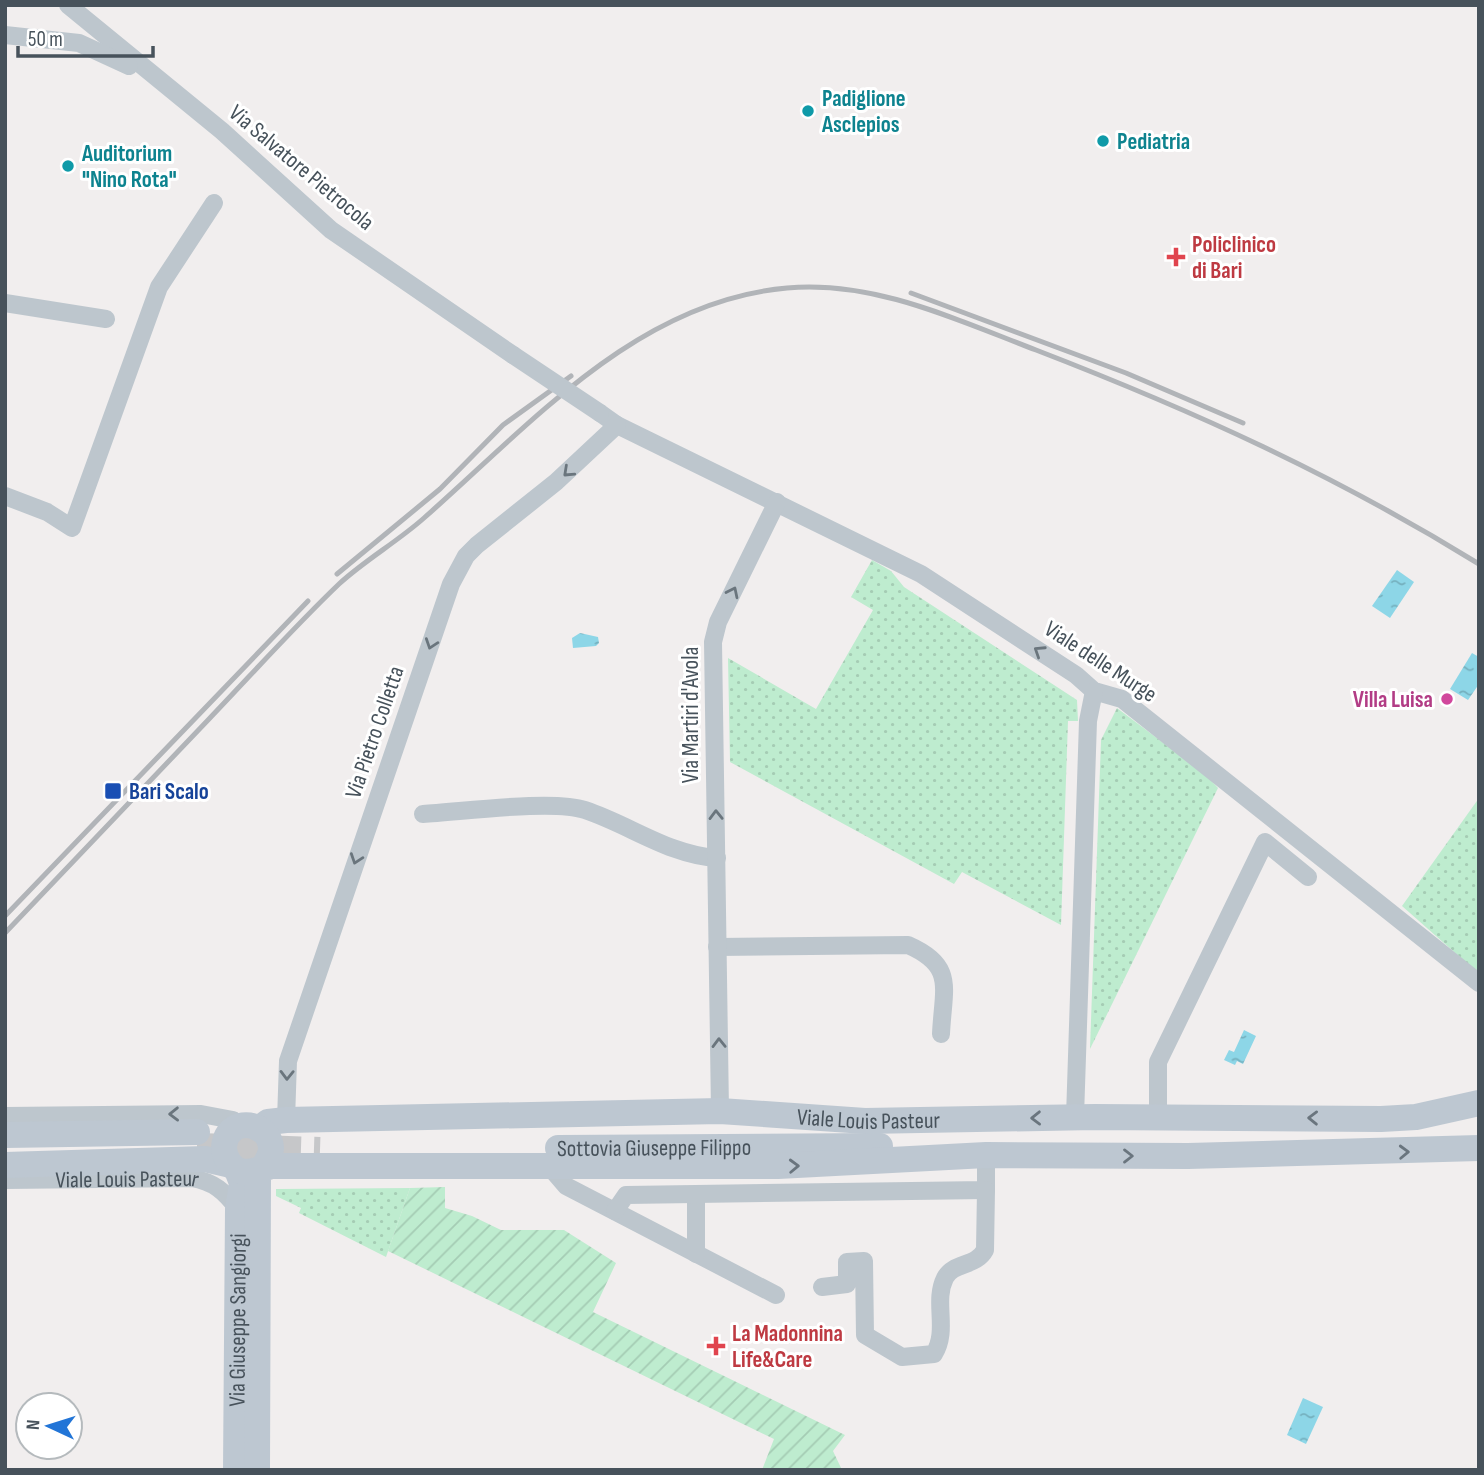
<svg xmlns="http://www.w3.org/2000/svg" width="1484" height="1475" viewBox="0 0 1484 1475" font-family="'Sofia Sans Condensed',sans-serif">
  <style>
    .grass { fill: url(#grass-dots) }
    .garden { fill: url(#garden-furrows) }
    .water { fill: url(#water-ripples) }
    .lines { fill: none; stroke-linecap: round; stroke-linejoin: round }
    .secondary-tunnel { stroke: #c6c7c9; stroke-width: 26; stroke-dasharray: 26 13; stroke-linecap: butt }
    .street { stroke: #bdc6cd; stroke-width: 18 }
    .secondary { stroke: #bdc7d1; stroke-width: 26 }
    .rail { stroke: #b1b4b8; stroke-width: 5 }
    .street-bridge { stroke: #bdc6cd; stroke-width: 18 }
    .oneway { stroke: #6a757d }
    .oneway2 { stroke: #6a757e }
    .culture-dot { fill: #0f9aa8; stroke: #fff; stroke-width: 2.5 }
    .health-dot { fill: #e0444e; stroke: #fff; stroke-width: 2.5 }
    .hotel-dot { fill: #d1479c; stroke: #fff; stroke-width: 2.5 }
    .transit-dot { fill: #1a4fb4; stroke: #fff; stroke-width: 2.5 }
    .labels { text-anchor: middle; stroke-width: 6; stroke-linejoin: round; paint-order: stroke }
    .culture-label { font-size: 23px; font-weight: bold; fill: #0d838f; stroke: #fff; text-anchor: start }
    .street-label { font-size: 23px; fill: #47525b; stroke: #fff }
    .health-label { font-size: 23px; font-weight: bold; fill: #be3a42; stroke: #fff; text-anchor: start }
    .hotel-label { font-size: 23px; font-weight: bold; fill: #b23c85; stroke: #fff; text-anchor: end }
    .transit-label { font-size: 23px; font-weight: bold; fill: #164399; stroke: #fff; text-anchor: start }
  </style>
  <defs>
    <pattern id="grass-dots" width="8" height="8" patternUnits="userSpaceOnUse" patternTransform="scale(1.75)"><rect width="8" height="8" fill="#beeccf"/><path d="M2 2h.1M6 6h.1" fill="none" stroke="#a5ccb4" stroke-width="1.8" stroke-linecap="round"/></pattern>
    <pattern id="garden-furrows" width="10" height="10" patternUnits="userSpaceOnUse" patternTransform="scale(1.75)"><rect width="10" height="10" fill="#beeccf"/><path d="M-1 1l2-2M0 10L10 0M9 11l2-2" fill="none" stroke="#a5ccb4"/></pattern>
    <pattern id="water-ripples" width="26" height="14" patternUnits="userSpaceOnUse" patternTransform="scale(1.75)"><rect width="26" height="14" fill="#8dd6e7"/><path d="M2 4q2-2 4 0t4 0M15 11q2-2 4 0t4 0" fill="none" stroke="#75b0be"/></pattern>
  </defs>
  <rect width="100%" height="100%" fill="#f1eeee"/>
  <g class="grass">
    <path d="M872,560L891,571L904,587L1077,700L1078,721H1068L1061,925L962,872L954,884L730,762L728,658L816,709L873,610L851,597Z"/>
    <path d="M1117,708L1206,775L1218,788L1090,1049L1101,740Z"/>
    <path d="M1479,798V974L1402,906Z"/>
    <path d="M410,1188L386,1257L299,1213L301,1208L276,1196V1189Z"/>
  </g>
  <path class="garden" d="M445,1187V1208L472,1216L501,1230H564L616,1263L593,1312L845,1435L833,1451L842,1470H762L774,1439L388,1251L410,1188Z"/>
  <g class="water">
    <path d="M1397,570L1414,582L1390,618L1372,606Z"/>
    <path d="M580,633L598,637L599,643L596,646L573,648L572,638Z"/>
    <path d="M1472,653L1479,657V684L1468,700L1450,689Z"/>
    <path d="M1244,1030L1256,1036L1243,1064L1237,1061L1235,1065L1224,1060L1229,1050L1234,1052Z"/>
    <path d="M1303,1398L1323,1407L1306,1444L1287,1435Z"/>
  </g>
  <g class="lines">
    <path class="secondary-tunnel" d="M197,1146L320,1150"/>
    <g class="street">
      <path d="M68,5L222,131L331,230L513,355"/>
      <path d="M5,35L79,43L129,66"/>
      <path d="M5,303L106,319"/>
      <path d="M600,413L617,425L921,574L1076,675L1094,691L1122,699L1479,983"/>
      <path d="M5,496L47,512L72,528L159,287L214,203"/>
      <path d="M423,814C461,812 553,799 585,810C630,825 669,855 717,858"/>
      <path d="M717,947L908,945C956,966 943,988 941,1034"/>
      <path d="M720,1111L713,642L718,622L777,502"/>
      <path d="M5,1116L201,1114L233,1120L238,1126"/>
      <path d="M1075,1117L1088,721L1094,691"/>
      <path d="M1158,1117V1062L1265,842L1308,877"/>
      <path d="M286,1120L288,1061L451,584L466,556L477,545L556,482L617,425"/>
      <path d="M548,1165L566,1186L776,1295"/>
      <path id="s1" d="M5,1180L192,1178C214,1182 224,1191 238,1209"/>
      <path d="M696,1194V1254"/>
      <path d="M615,1211L626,1195L986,1190V1155"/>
      <path d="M822,1287L847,1284V1262L864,1261L865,1335L902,1357L934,1354C949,1330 933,1302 945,1278C953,1262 976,1267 985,1250L986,1190"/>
    </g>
    <g class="secondary">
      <path id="s2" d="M260,1128L268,1122L286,1120L720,1111L865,1121L1095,1117L1381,1119L1416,1117L1479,1103"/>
      <path d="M5,1135L197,1132"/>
      <path id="s3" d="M558,1148L880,1146"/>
      <path d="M5,1165L205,1159L231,1165"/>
      <path id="s4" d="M236,1470L238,1209L242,1183L237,1170"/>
      <path d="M257,1470L258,1177C262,1167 271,1159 271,1148C270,1128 245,1118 231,1131C217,1144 226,1170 245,1172C254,1172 264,1168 272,1166H778L986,1155L1188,1156L1479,1148"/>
    </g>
    <g class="rail">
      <path d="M911,293L1126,373L1243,423"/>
      <path d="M337,574L440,489L503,425L571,376"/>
      <path d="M5,916L308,601"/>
      <path d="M5,933C73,862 141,791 209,719C252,674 294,627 339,584C365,560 397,542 424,518C530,425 637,301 787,288C874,280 957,320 1036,350C1194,411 1335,475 1479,564"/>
    </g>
    <path class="street-bridge" d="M513,355L600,413"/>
  </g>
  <defs><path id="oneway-chevron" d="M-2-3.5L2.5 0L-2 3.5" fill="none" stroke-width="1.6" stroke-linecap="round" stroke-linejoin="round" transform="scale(1.75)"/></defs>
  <g class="oneway">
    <use href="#oneway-chevron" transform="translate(568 472) rotate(137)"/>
    <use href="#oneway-chevron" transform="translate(733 592) rotate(-64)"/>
    <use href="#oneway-chevron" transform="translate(431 644) rotate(109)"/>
    <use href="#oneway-chevron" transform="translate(1039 651) rotate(-147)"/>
    <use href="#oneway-chevron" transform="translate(716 815) rotate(-91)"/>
    <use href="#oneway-chevron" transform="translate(356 859) rotate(109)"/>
    <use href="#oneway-chevron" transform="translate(719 1043) rotate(-91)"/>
    <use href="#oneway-chevron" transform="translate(287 1075) rotate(91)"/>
    <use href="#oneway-chevron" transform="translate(174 1114) rotate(179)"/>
  </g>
  <g class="oneway2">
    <use href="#oneway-chevron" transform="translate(1036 1118) rotate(179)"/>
    <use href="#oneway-chevron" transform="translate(1313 1118) rotate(-179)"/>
    <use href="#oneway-chevron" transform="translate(1404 1152) rotate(-2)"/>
    <use href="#oneway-chevron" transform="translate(1128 1156)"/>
    <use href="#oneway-chevron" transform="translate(794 1166) rotate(-2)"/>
  </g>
  <g class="culture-dot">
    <circle cx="808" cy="111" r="7"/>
    <circle cx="1103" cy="141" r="7"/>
    <circle cx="68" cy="166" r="7"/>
  </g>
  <g class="health-dot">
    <path d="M1172.5 246.5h7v7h7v7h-7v7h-7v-7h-7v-7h7z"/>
    <path d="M712.5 1335.5h7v7h7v7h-7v7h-7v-7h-7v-7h7z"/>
  </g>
  <circle class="hotel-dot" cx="1447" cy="699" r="7"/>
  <rect class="transit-dot" x="104" y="782" width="18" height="18" rx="3.5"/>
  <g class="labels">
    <g class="culture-label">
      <text x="822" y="106">Padiglione<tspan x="822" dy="26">Asclepios</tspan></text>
      <text x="1117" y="149">Pediatria</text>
      <text x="82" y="161">Auditorium<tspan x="82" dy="26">"Nino Rota"</tspan></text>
    </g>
    <g class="street-label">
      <text transform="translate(302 167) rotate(40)" y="8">Via Salvatore Pietrocola</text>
      <text transform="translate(1101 661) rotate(33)" y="8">Viale delle Murge</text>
      <text transform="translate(690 715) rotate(-90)" y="8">Via Martiri d'Avola</text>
      <text transform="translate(374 732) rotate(-71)" y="8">Via Pietro Colletta</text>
      <text dy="8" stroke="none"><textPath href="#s2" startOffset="611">Viale Louis Pasteur</textPath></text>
      <text dy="8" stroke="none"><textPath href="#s3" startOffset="96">Sottovia Giuseppe Filippo</textPath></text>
      <text dy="8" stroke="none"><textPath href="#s1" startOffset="122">Viale Louis Pasteur</textPath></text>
      <text dy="8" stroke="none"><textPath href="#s4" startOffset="150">Via Giuseppe Sangiorgi</textPath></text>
    </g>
    <g class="health-label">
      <text x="1192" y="252">Policlinico<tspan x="1192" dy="26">di Bari</tspan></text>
      <text x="732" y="1341">La Madonnina<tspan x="732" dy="26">Life&amp;Care</tspan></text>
    </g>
    <g class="hotel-label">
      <text x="1433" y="707">Villa Luisa</text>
    </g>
    <g class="transit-label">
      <text x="129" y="799">Bari Scalo</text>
    </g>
  </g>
  <rect width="1484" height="1475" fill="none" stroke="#47525b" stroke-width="14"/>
  <g transform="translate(49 1426) rotate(274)"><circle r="33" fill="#ffffff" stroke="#b5babd" stroke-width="2"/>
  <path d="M0-5L12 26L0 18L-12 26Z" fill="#2275d7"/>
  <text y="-10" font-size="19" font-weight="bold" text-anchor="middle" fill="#47525b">N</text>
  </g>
  <path d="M18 46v10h135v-10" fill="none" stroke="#47525b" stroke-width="3.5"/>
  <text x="28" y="46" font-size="21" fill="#47525b" stroke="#ffffff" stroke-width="5" paint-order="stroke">50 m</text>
</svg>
